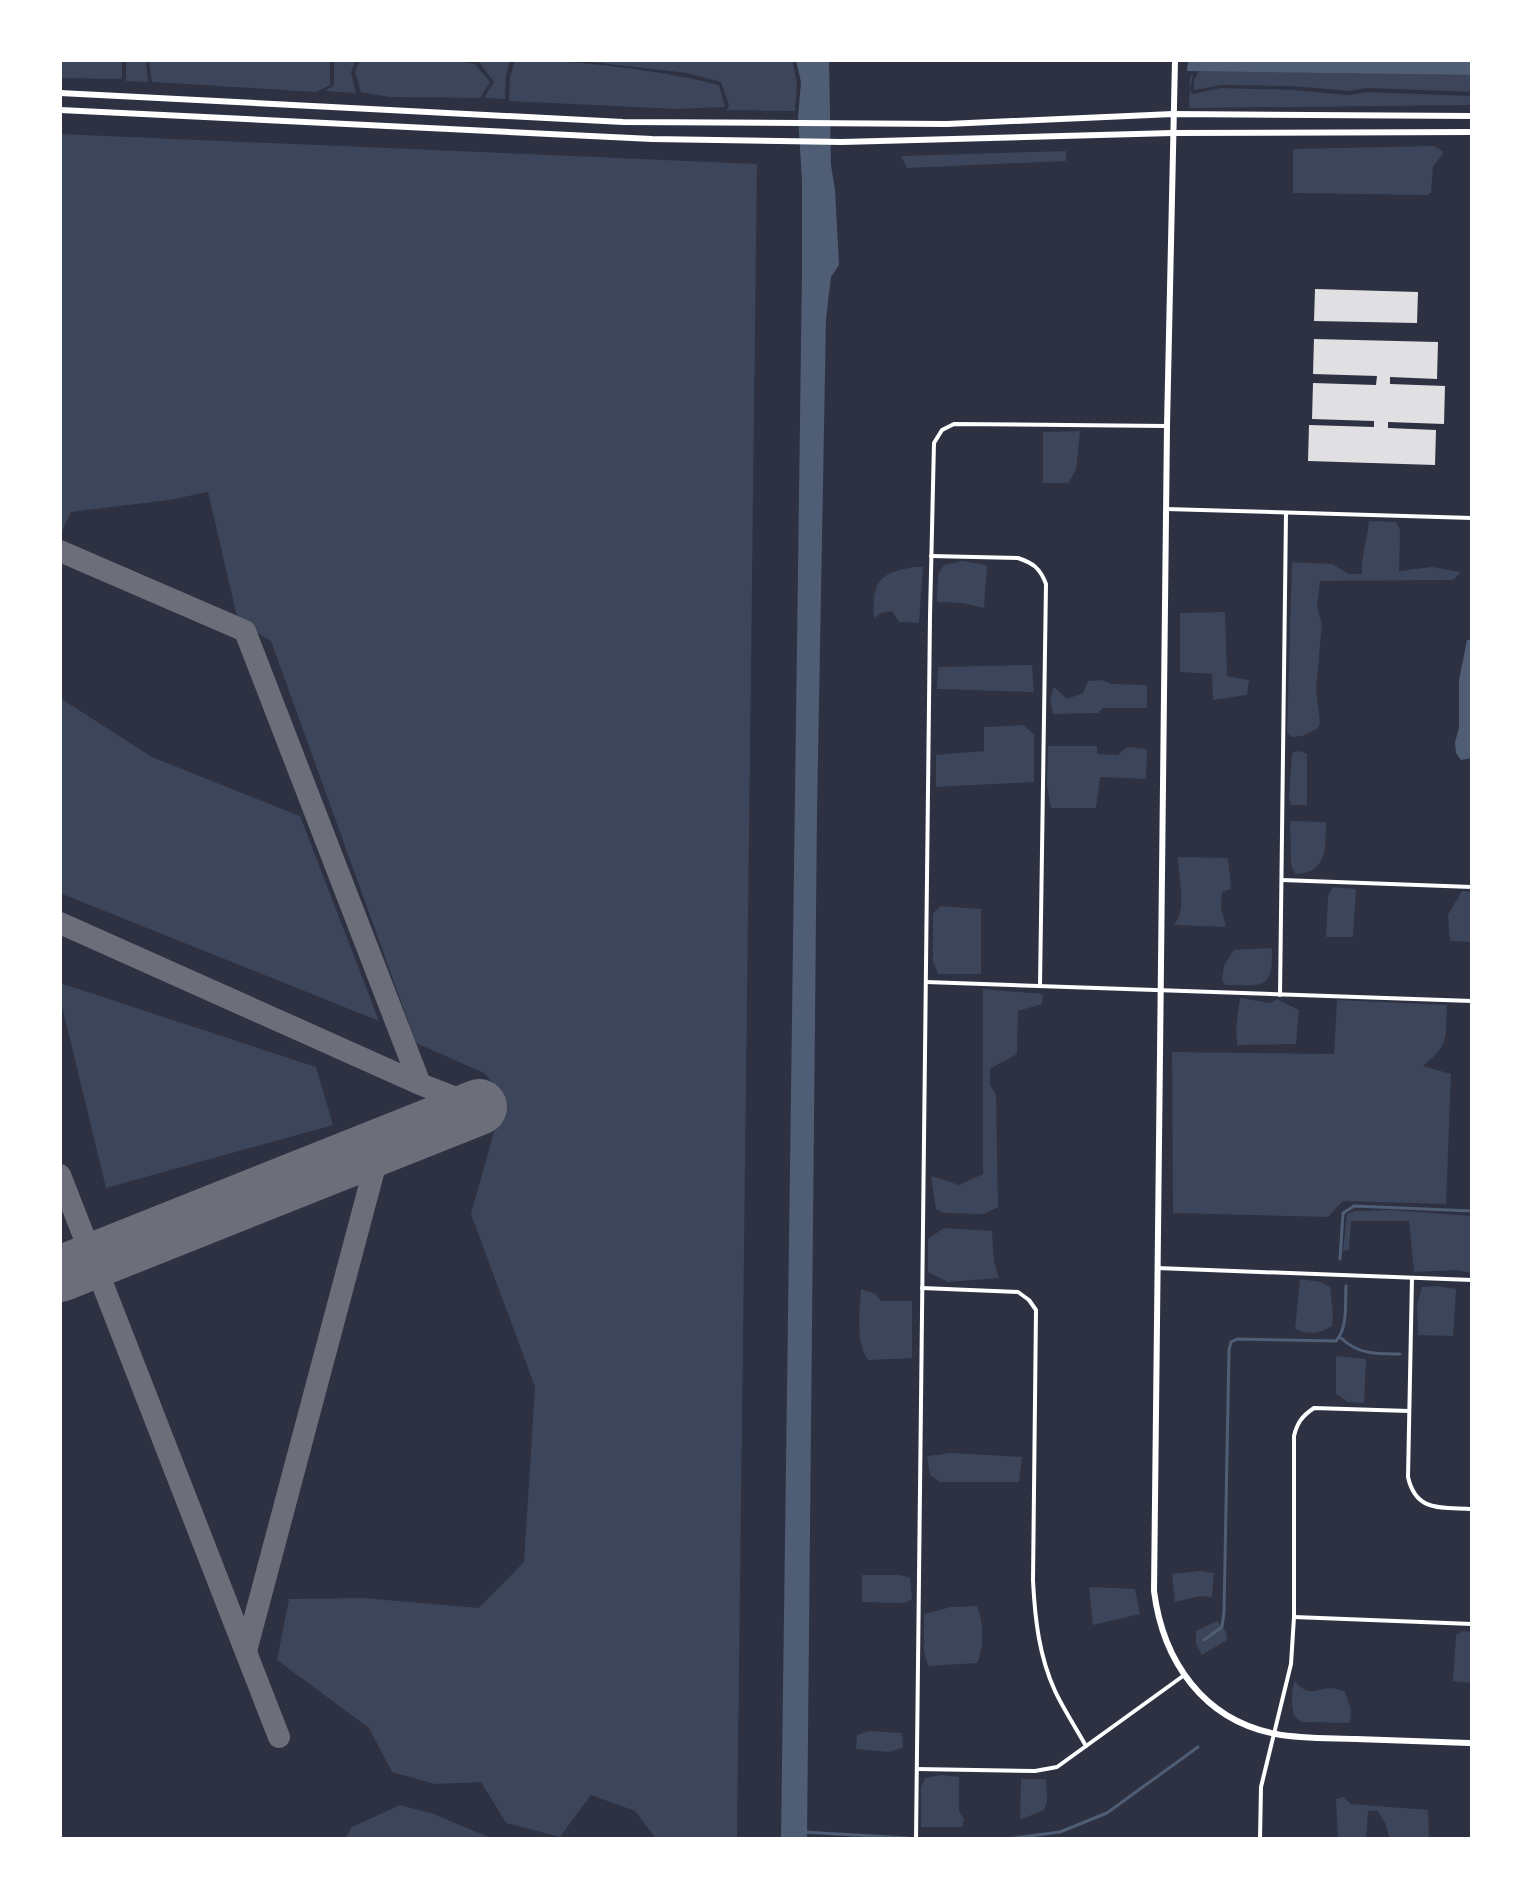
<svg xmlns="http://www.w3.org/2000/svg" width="1532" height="1899" viewBox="0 0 1532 1899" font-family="'Source Sans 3',sans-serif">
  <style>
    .green { fill: #3c4559 }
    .water { fill: #4f5d75 }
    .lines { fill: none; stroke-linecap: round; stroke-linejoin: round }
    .stream { stroke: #4f5d75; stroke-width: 3 }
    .taxiway { stroke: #6c6f7a; stroke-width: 22 }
    .runway { stroke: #6c6f7a; stroke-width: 56 }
    .building { fill: #e0e0e3 }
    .minor { stroke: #fff; stroke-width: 4 }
    .tertiary { stroke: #fff; stroke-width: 6 }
    .secondary { stroke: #fff; stroke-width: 6 }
  </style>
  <rect width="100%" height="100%" fill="#2d3142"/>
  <g class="green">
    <path d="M60,60H122V79L60,78Z"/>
    <path d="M126,60H146L148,82L126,81Z"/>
    <path d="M152,60H330V85L316,92L152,82L149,62Z"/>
    <path d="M334,60H356L351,72L356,93L325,91L334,85Z"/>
    <path d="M360,60H455L475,64L490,82L480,98L389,97L361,92L355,72Z"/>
    <path d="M474,60H510L506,76L505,99L484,98L494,82L478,61Z"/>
    <path d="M515,60C577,60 659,70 719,85L725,107L677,109L509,101L510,77Z"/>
    <path d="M574,60H792L797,82L795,111L727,110L729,106L721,82L687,73Z"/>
    <path d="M1199,71L1472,75V92L1367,88L1349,91L1293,86L1221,85L1194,90V80Z"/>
    <path d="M1193,74L1190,90L1193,94L1221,88L1293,90L1348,95L1367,92L1472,96V105L1189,108L1190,77Z"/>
    <path d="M60,134L757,164L737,1839H656L635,1811L591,1795L560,1837L506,1823L481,1782L435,1784L392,1772L369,1728L277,1660L289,1599L363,1598L479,1608L524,1562L535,1387L471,1214L504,1096L484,1073L416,1043L271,641L238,621L208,492L169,500L71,512L60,536Z"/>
    <path d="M1434,146L1444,152L1433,167L1431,193L1427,195L1293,193V149Z"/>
    <path d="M1066,151V161L907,168L901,156Z"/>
    <path d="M1080,431L1076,470L1068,483H1043V432Z"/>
    <path d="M1369,521L1396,522L1400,530L1399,571L1432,567L1461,572L1453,580L1320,581L1317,607L1322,624L1316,689L1320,723L1317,729L1302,736L1292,737L1287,733L1292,562L1332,564L1349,574H1362C1361,557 1367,540 1369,521Z"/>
    <path d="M962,561L987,565L984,608L963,603L937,602L938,574L944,565Z"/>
    <path d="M914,567H923L919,623L899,622L892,611L881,613L874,618C872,582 878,573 914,567Z"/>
    <path d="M1225,612L1227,676L1249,680L1247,695L1213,700L1212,674L1180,672V613Z"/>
    <path d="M1032,665L1034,692L937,689L938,667Z"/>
    <path d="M1103,680L1111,684L1147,685V708H1103L1098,713L1053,714L1050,699L1054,687L1067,699L1083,693L1088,681Z"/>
    <path d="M60,698L152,757L300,816L379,1021L60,893Z"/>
    <path d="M1023,725L1034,734V782L936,787V755L984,751V727Z"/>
    <path d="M1048,746H1097V754L1118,755L1127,747L1147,749L1146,779L1100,777L1096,808H1051L1047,785Z"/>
    <path d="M1299,751L1307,754V805H1291L1289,799L1292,753Z"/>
    <path d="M1290,821L1326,822C1325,847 1329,873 1295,874L1291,864Z"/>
    <path d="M1178,857L1228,858L1231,889L1222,892L1221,908L1226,927L1174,925C1188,908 1178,878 1178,857Z"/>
    <path d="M1333,887L1356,889L1353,937H1326L1328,896Z"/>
    <path d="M1462,891L1472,892V942L1450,941L1448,915Z"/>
    <path d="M941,906L981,909V974H938L933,961V913Z"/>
    <path d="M1272,948C1273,992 1263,985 1225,985L1222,979L1224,965L1234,950Z"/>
    <path d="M60,983L316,1067L333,1125L106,1188L60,998Z"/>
    <path d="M983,989L1043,994L1042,1004L1018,1011L1017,1054L990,1069V1085L996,1094L998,1207L984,1214L943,1213L936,1209L931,1176L959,1185L983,1174Z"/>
    <path d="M1240,998L1270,1003L1277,999L1299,1010L1296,1044L1237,1045L1236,1027Z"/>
    <path d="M1337,1000L1447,1005C1445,1039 1450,1044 1423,1066L1451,1074L1446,1204L1343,1201L1328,1217L1173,1213L1172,1052L1334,1054Z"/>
    <path d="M1390,1210L1472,1216V1273L1455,1270L1414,1272L1409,1221H1351L1349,1250L1343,1251L1347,1214L1356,1211Z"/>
    <path d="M944,1228L992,1231L994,1262L999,1278L948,1282L928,1272V1239Z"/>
    <path d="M1300,1279L1321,1282L1330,1287L1333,1314L1332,1326C1320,1334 1308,1335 1295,1329Z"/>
    <path d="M1437,1286L1456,1289L1453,1336L1418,1335L1417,1305L1422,1287Z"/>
    <path d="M861,1289L876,1294L881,1301H912V1358L868,1360C855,1341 860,1311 861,1289Z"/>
    <path d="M1336,1356L1366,1359L1364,1403L1348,1402L1336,1394Z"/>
    <path d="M952,1453L1022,1457L1019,1482H940L930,1475L927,1456Z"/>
    <path d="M1199,1571L1214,1573L1212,1597L1200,1596L1175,1602L1172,1574Z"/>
    <path d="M862,1575H900L910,1578L912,1599L905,1603L862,1602Z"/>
    <path d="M1089,1587L1135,1589L1140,1614L1093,1625Z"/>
    <path d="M977,1606C984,1622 984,1648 977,1663L928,1666L924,1651V1614L951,1607Z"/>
    <path d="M1217,1621L1226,1632L1227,1640L1202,1655L1196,1644V1631Z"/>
    <path d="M1463,1631L1472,1632V1683L1453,1681L1456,1635Z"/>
    <path d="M1295,1681C1310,1699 1315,1688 1332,1688C1334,1688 1343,1691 1345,1692L1351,1709L1350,1723L1302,1722L1294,1716C1292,1705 1290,1691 1295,1681Z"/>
    <path d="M869,1731L902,1733L903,1748L889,1752L856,1749L857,1735Z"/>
    <path d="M941,1775L959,1777V1810L964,1820L962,1827H921V1787L925,1778Z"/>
    <path d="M1021,1779H1046L1047,1801L1044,1810L1020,1820Z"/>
    <path d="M1343,1797L1351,1804L1428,1810L1429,1839H1390L1385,1823L1377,1810L1368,1811L1366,1839H1338L1336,1799Z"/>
    <path d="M400,1805L434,1814L493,1839H345L352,1827Z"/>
  </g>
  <g class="water">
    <path d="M796,60H829L831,165L835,190L839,265L831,277L826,319L817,813L807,1839H781L802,271V181L798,117L801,82Z"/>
    <path d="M1188,60H1472V75L1187,71Z"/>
    <path d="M1467,640H1472V758L1461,760L1456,753L1455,742L1459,728V680Z"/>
  </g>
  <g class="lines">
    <g class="stream">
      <path d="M1340,1259L1343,1213L1354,1206L1472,1211"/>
      <path d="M1341,1338C1359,1355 1377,1354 1400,1354"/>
      <path d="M1204,1640L1222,1627L1224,1612L1229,1350L1231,1342L1237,1339L1336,1341C1348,1328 1345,1303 1346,1286"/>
      <path d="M803,1832L907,1838"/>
      <path d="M926,1839H1001"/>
      <path d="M1007,1839L1060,1832L1107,1813L1198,1747"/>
    </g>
    <g class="taxiway">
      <path d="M60,551L245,631L420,1084"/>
      <path d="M60,923L420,1084L479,1107"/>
      <path d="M60,1175L279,1737"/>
      <path d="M246,1651L380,1147"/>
    </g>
    <path class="runway" d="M60,1274L479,1107"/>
  </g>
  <g class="building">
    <path d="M1315,289L1418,292L1417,323L1314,321Z"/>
    <path d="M1314,339L1438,342L1437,379L1390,377V384L1445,386L1444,424L1388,422V428L1436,430L1435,465L1308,461L1309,425L1374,427V421L1312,419L1313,383L1376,385L1377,376L1313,374Z"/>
  </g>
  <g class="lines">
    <g class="minor">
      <path d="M1166,509L1472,518"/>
      <path d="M931,556L1018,558C1033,563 1040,568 1046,584L1040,985"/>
      <path d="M1282,880L1472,887"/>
      <path d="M926,982L1472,1001"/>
      <path d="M1280,995L1286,513"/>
      <path d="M1157,1268L1472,1280"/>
      <path d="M1412,1278L1408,1477C1416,1513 1442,1507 1472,1509"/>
      <path d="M922,1288L1018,1292L1029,1300L1036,1310L1033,1581C1035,1619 1039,1656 1055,1691C1064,1710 1076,1728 1086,1746"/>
      <path d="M1294,1617L1472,1624"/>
      <path d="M917,1769L1035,1771L1057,1767L1183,1676"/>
      <path d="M916,1839L930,616L934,443L942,430L954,424L1167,426"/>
      <path d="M1186,1839H1205"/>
      <path d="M1260,1839L1261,1787L1291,1664L1294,1617V1436C1297,1423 1302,1416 1314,1408L1409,1411"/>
    </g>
    <path class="tertiary" d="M1175,60L1167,426L1154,1591C1163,1661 1203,1720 1276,1734C1302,1739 1329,1738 1356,1739C1394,1740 1433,1742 1472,1743"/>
    <g class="secondary">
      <path d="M60,93L623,122L947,124L1173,114L1472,116"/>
      <path d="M60,110L652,139L779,141L842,142L1173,133L1472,132"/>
    </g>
  </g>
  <rect width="1532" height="1899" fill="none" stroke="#ffffff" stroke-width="124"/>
</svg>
